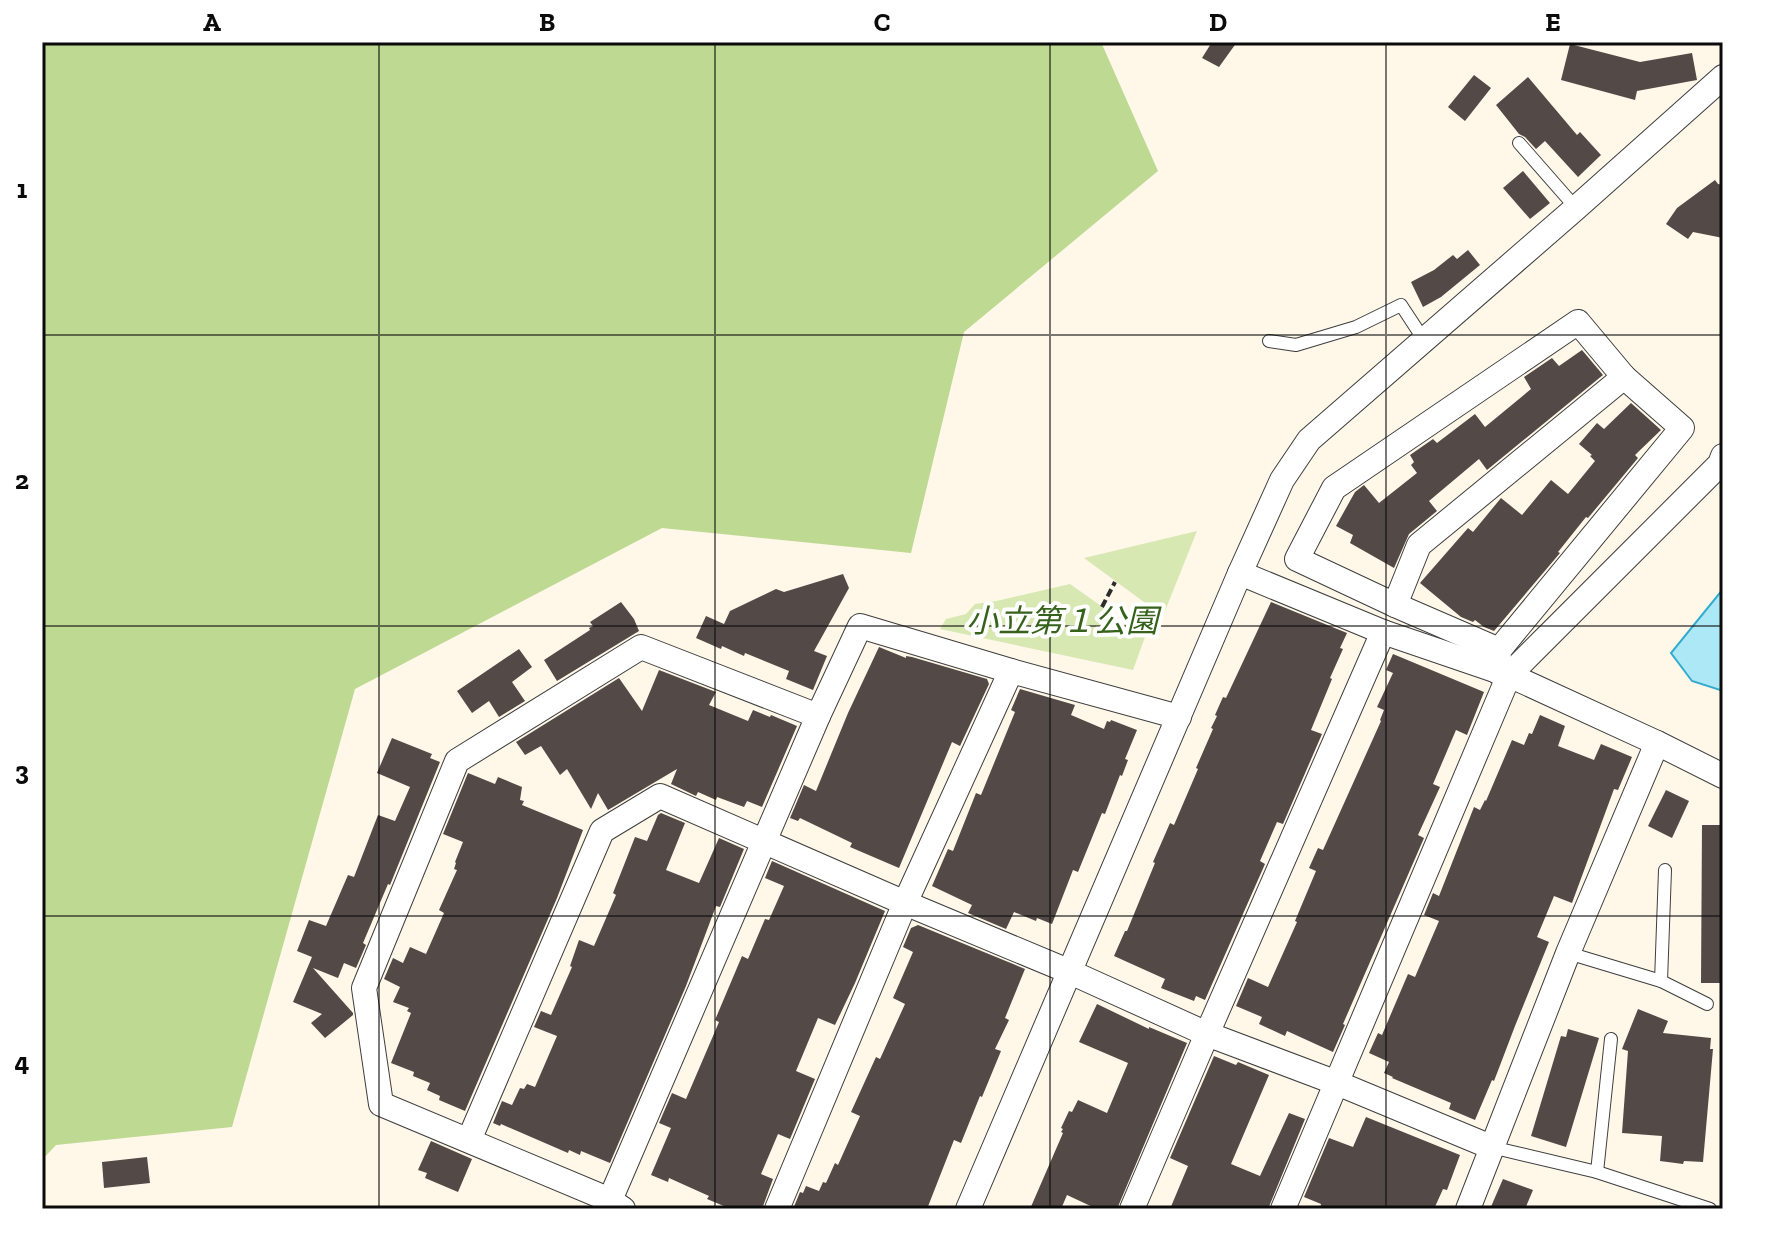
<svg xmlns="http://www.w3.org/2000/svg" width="1765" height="1251" viewBox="0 0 1765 1251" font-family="'Zilla Slab','Noto Sans JP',serif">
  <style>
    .green { fill: #d8e8b3 }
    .forest { fill: #bed992 }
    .water { fill: #ade8f6; stroke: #33abce; stroke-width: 2 }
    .building { fill: #534a47 }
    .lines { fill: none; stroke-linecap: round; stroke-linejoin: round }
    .lane-casing { stroke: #3e3e3e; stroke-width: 14 }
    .street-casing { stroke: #3e3e3e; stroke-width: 26 }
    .path { stroke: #2d2d2d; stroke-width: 4; stroke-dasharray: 8 4; stroke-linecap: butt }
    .lane { stroke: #fff; stroke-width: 12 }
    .street { stroke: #fff; stroke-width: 24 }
    .grid { fill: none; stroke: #0b0b0b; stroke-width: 2; stroke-opacity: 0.55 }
    .labels { text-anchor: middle; stroke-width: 8; stroke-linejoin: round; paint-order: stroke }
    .park-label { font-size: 32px; font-style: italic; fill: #36621c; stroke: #fff }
    .neatline { fill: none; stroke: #0b0b0b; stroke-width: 3 }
    .grid-label { font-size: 26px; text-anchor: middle; font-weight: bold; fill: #0b0b0b }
  </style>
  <rect width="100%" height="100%" fill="#fff7e8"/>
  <g class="green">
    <path d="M1197,531L1163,616L1084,558Z"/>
    <path d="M1070,584L1145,637L1133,670L940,629L946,619L966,614L975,604L996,601Z"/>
  </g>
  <path class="forest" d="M42,42H1101L1158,171L964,332L911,553L662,528L355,689L232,1127L56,1145L42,1160Z"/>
  <path class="water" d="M1723,589V691L1692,681L1671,653Z"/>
  <g class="building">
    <path d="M1212,42H1237L1219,67L1202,58Z"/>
    <path d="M1570,44L1640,62L1692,53L1697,80L1637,91L1635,100L1561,80Z"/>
    <path d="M1474,75L1491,88L1465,121L1448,107Z"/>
    <path d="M1528,77L1577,135L1580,132L1601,155L1578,177L1545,141L1536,149L1525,137L1519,134L1496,105Z"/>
    <path d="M1523,171L1550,203L1530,219L1503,188Z"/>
    <path d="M1715,180L1718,184L1723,185V238L1693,232L1688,239L1666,224L1677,208Z"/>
    <path d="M1468,250L1480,265L1441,297L1423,307L1411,282L1434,270L1453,255L1457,259Z"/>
    <path d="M1582,350L1603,375L1487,470L1479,459L1429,501L1437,511L1409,534L1394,568L1350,543L1353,535L1336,526L1355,492L1364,485L1379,503L1417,473L1411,465L1414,462L1410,455L1433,439L1437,443L1475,414L1485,427L1531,389L1524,377L1552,358L1559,366Z"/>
    <path d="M1631,403L1661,430L1635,455L1638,458L1588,518L1586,517L1558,552L1560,553L1494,631L1484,627L1475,620L1473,622L1461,617L1420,583L1468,528L1473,532L1501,498L1522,515L1551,480L1568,494L1595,461L1590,456L1592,455L1579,444L1597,423L1604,429Z"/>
    <path d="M843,574L849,588L814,651L827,656L813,690L786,679L789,671L745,653L744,656L722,646L721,649L696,638L706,616L724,624L730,611L776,589L784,592Z"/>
    <path d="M621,602L634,619L639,631L557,681L544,660L590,630L589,628L593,626L590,622Z"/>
    <path d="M1271,602L1347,633L1340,648L1343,649L1330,678L1332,679L1311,730L1322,734L1283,824L1277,822L1260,861L1265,864L1205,1000L1196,996L1194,1001L1161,988L1165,979L1114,956L1125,931H1127L1155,863L1153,862L1170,823L1174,825L1198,769L1196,768L1213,729L1211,728L1217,716L1215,715L1223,697L1226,698Z"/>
    <path d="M879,647L906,658V656L912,657L987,679L989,684L960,746L952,742L899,868L850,847L852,843L800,818L798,821L790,818L804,785L816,791L848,713Z"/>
    <path d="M519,649L532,667L512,682L525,701L499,717L489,701L472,713L457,691Z"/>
    <path d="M1393,654L1484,692L1467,735L1456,730L1433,784L1440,787L1418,835L1424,838L1343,1024L1345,1025L1333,1052L1287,1031L1285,1036L1259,1024L1262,1017L1236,1006L1248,978L1268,987L1297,922L1295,921L1316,871L1309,868L1318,848L1323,850L1381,721L1380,720L1384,710L1377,707L1393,673L1386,670Z"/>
    <path d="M659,670L716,692L709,705L748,721L753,710L770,717L771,715L797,726L762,807L747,801L744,807L717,797L716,800L698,792L696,796L671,784L677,769L608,810L598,793L591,809L567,769L560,775L541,746L525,755L516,742L619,678L642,711Z"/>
    <path d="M1020,689L1075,705L1071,715L1104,729L1107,721L1110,722L1111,720L1137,730L1125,759L1128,760L1122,776L1120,775L1105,814L1102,813L1078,872L1073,870L1052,924L1037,918L1036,921L1014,912L1006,929L968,913L972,905L932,886L948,849L953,851L976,793L981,795L1015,712L1011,710Z"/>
    <path d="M1540,715L1565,726L1558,746L1594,760L1601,744L1632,757L1618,790L1614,789L1572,903L1554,896L1537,937L1549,942L1515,1026L1499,1068L1494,1081L1492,1080L1475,1120L1449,1109L1451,1103L1392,1078L1393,1077L1384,1073L1389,1062L1369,1053L1378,1033L1382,1035L1408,974L1415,977L1439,921L1424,915L1433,893L1439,896L1474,807L1480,810L1485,800L1486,801L1512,740L1524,745L1529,733L1532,734Z"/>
    <path d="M392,738L432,754L430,758L440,762L390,885L388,884L363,943L366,945L356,968L344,963L338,978L313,968L353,1013V1015L325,1038L311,1023L322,1014L293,1002L312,957L297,951L309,920L326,926L348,875L354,877L378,815L395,821L410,787L377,773Z"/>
    <path d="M468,773L495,784L498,777L522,787L520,800L524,801L522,805L583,830L557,898L465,1111L439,1100L440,1096L427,1090L430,1083L413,1076L414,1072L391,1063L411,1013L407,1011L409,1008L393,1002L400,987L384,979L393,958L403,963L410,947L426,954L444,913L439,910L457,870L454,869L456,863L455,862L463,842L443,834Z"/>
    <path d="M1666,790L1689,801L1672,838L1648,826Z"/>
    <path d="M661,813L685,823L666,870L699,883L719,838L744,849L720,907L716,906L686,986L610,1163L581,1151L580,1155L569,1150L568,1153L501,1124L500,1126L493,1123L502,1101L512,1105L520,1088L524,1089L527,1084L535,1087L557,1036L534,1027L541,1011L551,1015L572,967L570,966L579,940L594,946L616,895L613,893L635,837L647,841L658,815Z"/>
    <path d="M1702,825H1723V983H1701Z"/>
    <path d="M772,861L885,911L855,983L835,1025L818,1018L796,1071L815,1079L790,1139L778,1134L761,1174L773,1179L762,1209H731L707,1199L709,1196L669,1178L668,1182L651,1175L671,1128L659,1123L672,1093L686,1099L719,1022L715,1020L742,956L748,959L765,919L769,920L784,886L765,878Z"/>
    <path d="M918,925L1025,969L1005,1018L1009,1020L995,1049L1001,1051L982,1097L980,1096L961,1143L954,1140L927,1209H793L800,1192L803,1193L806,1186L819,1191L823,1182L826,1183L835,1163L838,1165L860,1116L851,1112L876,1057L880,1059L905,1004L893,998L913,952L903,947L911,928Z"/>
    <path d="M1097,1004L1149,1029V1027L1187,1043L1117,1209H1097L1067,1195L1061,1209H1030L1063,1133L1061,1132L1063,1129L1061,1128L1069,1111L1072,1112L1078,1100L1107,1113L1128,1063L1079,1042Z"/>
    <path d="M1638,1009L1668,1021L1663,1033L1711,1038L1710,1049H1713L1703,1162L1684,1161L1683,1164L1660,1161L1662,1136L1622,1133L1628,1051L1622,1049Z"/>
    <path d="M1568,1029L1599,1038L1566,1147L1531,1136L1561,1036L1566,1037Z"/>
    <path d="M1214,1056L1236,1065L1238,1062L1269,1075L1231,1164L1260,1176L1289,1113L1305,1119L1268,1209H1170L1188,1166L1170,1158Z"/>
    <path d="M1366,1117L1460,1155L1447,1190L1443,1189L1434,1209H1320L1321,1204L1304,1197L1329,1138L1353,1147Z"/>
    <path d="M431,1141L472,1159L458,1192L425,1178L427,1173L418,1170Z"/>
    <path d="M147,1157L150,1183L104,1188L102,1162Z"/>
    <path d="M1503,1179L1533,1190L1525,1209H1490Z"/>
  </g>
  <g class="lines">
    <defs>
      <g id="lane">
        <path d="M1519,143L1576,208"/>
        <path d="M1269,341L1296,345L1356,327L1401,305L1424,340"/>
        <path d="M1568,953L1661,981L1707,1004"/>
        <path d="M1661,981L1665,870"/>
        <path d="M1491,1147L1597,1172L1710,1209"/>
        <path d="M1597,1172L1611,1039"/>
      </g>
      <g id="street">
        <path d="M1240,573L1383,632L1509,675L1657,743L1723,776"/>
        <path d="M1395,605L1419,545L1624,377"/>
        <path d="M1498,672L1499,650L1682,428L1624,377L1578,322L1334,488L1297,559L1395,605L1499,650"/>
        <path d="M469,1140L602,831L660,796L905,903L1068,971L1207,1034L1337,1083L1491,1147"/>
        <path d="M610,1200L818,716L860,626L1011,671L1179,717"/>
        <path d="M623,1209L610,1200L381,1104L364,988L457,761L641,647L818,716"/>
        <path d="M777,1209L905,903L1011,671"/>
        <path d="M968,1209L1240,573L1282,480L1309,440L1576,208L1723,77"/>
        <path d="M1132,1209L1207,1034L1383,632"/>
        <path d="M1283,1209L1509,675L1720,464L1723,456"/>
        <path d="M1468,1209L1568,953L1657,743"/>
      </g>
    </defs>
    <use href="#lane" class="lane-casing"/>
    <use href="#street" class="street-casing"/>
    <path class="path" d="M1102,607L1115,582"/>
    <use href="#lane" class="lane"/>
    <use href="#street" class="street"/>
  </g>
  <path class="grid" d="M379,42V1209M715,42V1209M1050,42V1209M1386,42V1209M42,335H1723M42,626H1723M42,916H1723"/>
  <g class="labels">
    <g class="park-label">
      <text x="1062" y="632">小立第１公園</text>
    </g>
  </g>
  <rect width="1765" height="1251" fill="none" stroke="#ffffff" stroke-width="88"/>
  <rect x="44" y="44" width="1677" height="1163" class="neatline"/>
  <g class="grid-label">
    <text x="212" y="31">A</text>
    <text x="547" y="31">B</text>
    <text x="882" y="31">C</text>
    <text x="1218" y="31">D</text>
    <text x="1553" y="31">E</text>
    <text x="22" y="198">1</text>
    <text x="22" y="489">2</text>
    <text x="22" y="780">3</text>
    <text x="22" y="1071">4</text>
  </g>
</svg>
